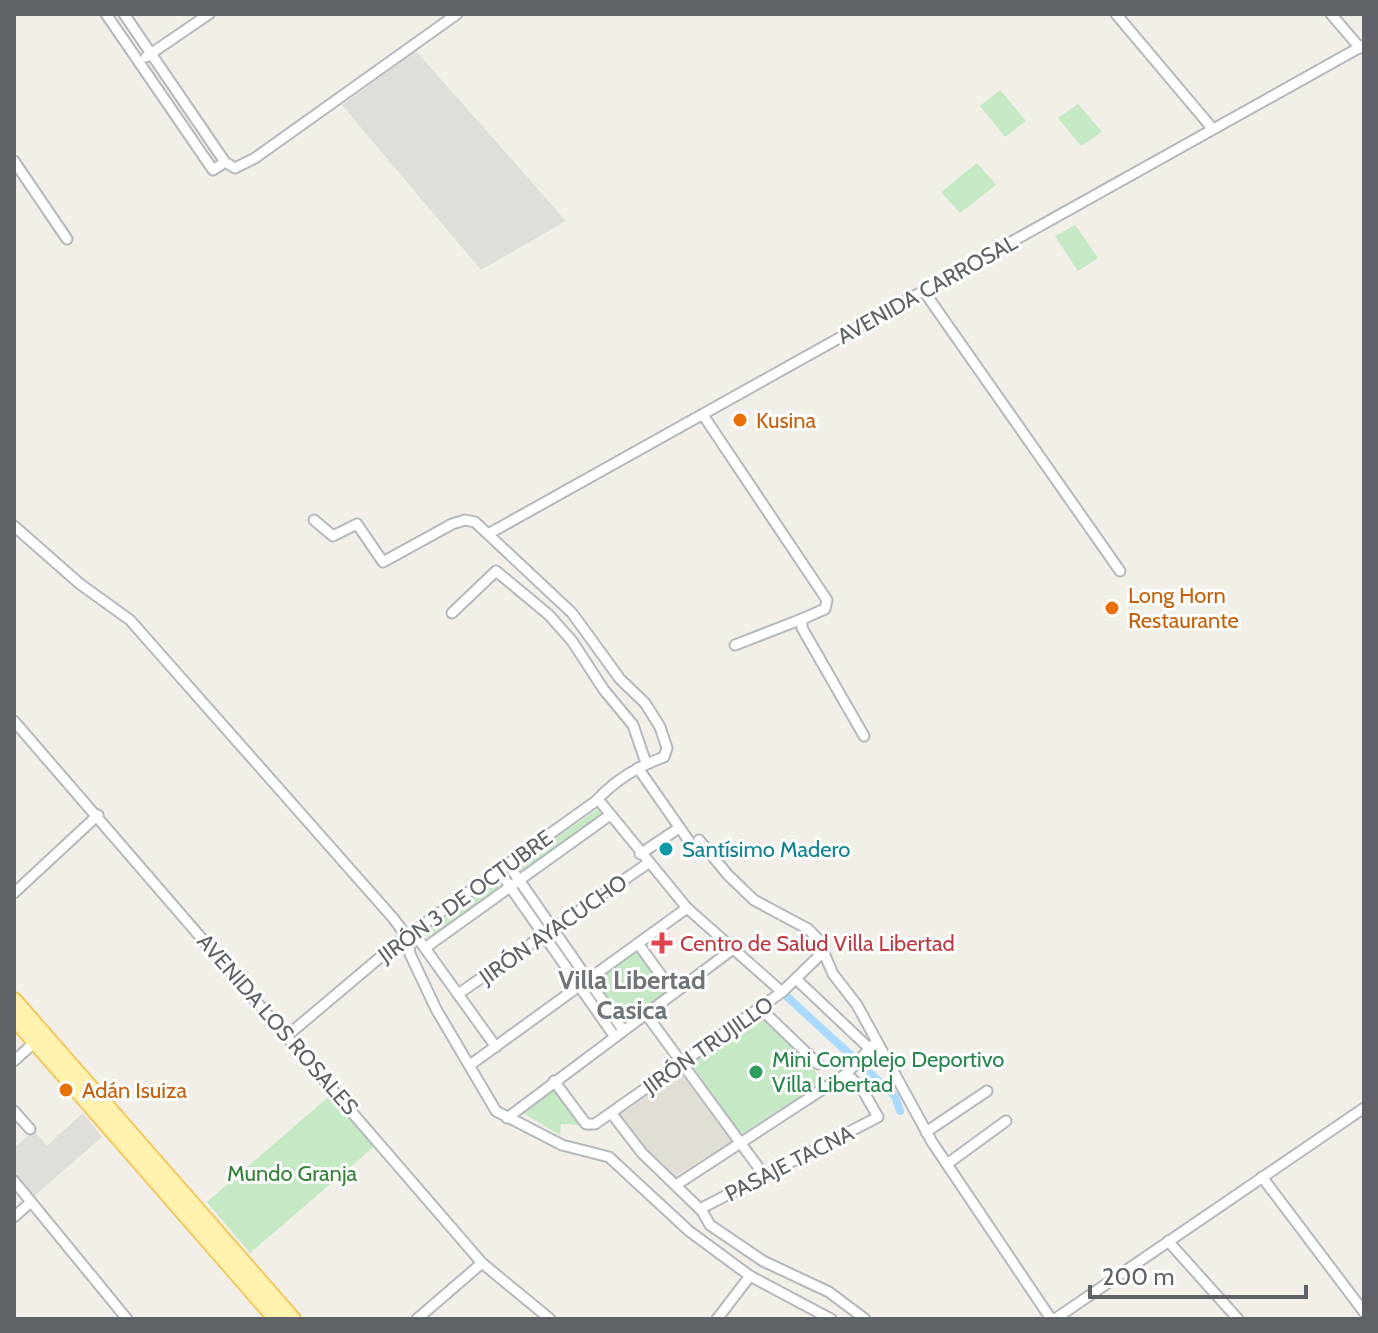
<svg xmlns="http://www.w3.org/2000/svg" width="1378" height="1333" viewBox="0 0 1378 1333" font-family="Cabin,sans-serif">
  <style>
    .industrial { fill: #e0deda }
    .education { fill: #e1ded6 }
    .medical { fill: #fce8e6 }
    .green { fill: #c5e8c5 }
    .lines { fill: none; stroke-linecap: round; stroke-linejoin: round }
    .canal { stroke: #aadaff; stroke-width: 8 }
    .street-casing { stroke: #b5b8bc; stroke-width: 13 }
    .primary-casing { stroke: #f2c960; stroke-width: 18 }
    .street { stroke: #fff; stroke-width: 9 }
    .primary { stroke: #fff2af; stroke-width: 14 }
    .food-dot { fill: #e8710a; stroke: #fff; stroke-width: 3 }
    .culture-dot { fill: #0f9aa8; stroke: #fff; stroke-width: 3 }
    .health-dot { fill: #e0444e; stroke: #fff; stroke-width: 3 }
    .leisure-dot { fill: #2e9e5b; stroke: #fff; stroke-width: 3 }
    .labels { text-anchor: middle; stroke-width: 6; stroke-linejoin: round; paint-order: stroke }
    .street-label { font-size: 22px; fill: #5f6368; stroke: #fff }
    .food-label { font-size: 22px; fill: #c56008; stroke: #fff; text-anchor: start }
    .culture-label { font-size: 22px; fill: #0d838f; stroke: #fff; text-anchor: start }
    .health-label { font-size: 22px; fill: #be3a42; stroke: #fff; text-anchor: start }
    .leisure-label { font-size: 22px; fill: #27864d; stroke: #fff; text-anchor: start }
    .park-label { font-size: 22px; fill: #348238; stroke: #fff }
    .quarter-label { font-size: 26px; font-weight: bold; fill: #70757a; stroke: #fff }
  </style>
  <rect width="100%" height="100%" fill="#f1efe8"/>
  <g class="industrial">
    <path d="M416,51L566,221L481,270L342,105Z"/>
    <path d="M83,1113L102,1137L32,1198L14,1179V1148L34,1131L47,1146Z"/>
  </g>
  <path class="education" d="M679,1071L683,1072L730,1137V1142L674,1177L650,1157L620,1117V1113Z"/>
  <path class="medical" d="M668,928L678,940L655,958L646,946Z"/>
  <g class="green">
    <path d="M1000,90L1026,121L1005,137L980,106Z"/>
    <path d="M1078,104L1102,132L1081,146L1058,118Z"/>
    <path d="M977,163L996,185L960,213L941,192Z"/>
    <path d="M1075,225L1098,258L1078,271L1055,236Z"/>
    <path d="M598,809L603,815L519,872L516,865Z"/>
    <path d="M493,882L499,883L498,890L431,938L424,935V930Z"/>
    <path d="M639,949L669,991L625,1023L595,980Z"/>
    <path d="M757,1013H761L824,1081L741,1134L690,1062Z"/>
    <path d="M554,1087L581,1125L561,1124L560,1135L521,1112Z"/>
    <path d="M333,1093L377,1144L250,1253L207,1202Z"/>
  </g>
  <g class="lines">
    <path class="canal" d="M782,992L895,1096L900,1111"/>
    <defs>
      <g id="street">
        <path d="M106,14L213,170L225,162"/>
        <path d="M124,14L225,162L235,168L255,158L457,14"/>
        <path d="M1116,14L1212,128"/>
        <path d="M1331,14L1360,48"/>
        <path d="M146,57L209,14"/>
        <path d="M14,161L67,239"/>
        <path d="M923,290L1120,571"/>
        <path d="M703,415L827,600L825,609L802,619V628L864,736"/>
        <path d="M14,526L80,584L130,620L393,918L408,938L410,954L436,1009L496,1111L562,1145L609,1157L689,1231L750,1276L831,1319"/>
        <path d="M490,533L1364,45"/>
        <path d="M452,613L496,571L549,615L572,641L604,690L633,725L646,763"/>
        <path d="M735,645L802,619"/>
        <path d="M14,721L482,1263L550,1319"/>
        <path d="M638,768L691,844"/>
        <path d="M602,804L687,908L782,992"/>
        <path d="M699,840L728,875L754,900L808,929L818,939L833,974L857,1005L932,1142L1051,1319"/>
        <path d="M640,854L679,828"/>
        <path d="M508,864L623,1030"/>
        <path d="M499,871L615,1037"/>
        <path d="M14,893L98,815"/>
        <path d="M414,933L496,1047"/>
        <path d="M639,945L674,993"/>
        <path d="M425,948L610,815"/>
        <path d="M796,979L870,1049"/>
        <path d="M458,994L647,864"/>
        <path d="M760,1008L818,1064"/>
        <path d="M646,1014L764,1175"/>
        <path d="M288,1035L396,944L596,801C614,781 639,766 664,757L667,748L660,727L645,703L620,679L572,613L475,522L465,520L452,524L383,562L357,524L333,536L314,520"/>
        <path d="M14,1061L35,1042"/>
        <path d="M470,1065L687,908"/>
        <path d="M554,1081L586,1124H595L782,992L822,953"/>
        <path d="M14,1111L30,1129"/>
        <path d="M612,1114L642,1153L702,1211L710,1225L763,1261L829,1292L865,1319"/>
        <path d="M507,1118L733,949"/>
        <path d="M926,1132L987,1091"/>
        <path d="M947,1164L1006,1121"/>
        <path d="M1262,1177L1364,1312"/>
        <path d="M14,1181L127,1319"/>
        <path d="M676,1185L846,1074L876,1042"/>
        <path d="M700,1209L878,1117L861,1087L846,1074"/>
        <path d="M14,1217L31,1202"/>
        <path d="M1168,1241L1238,1319"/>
        <path d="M417,1319L482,1263"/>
        <path d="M717,1319L750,1276"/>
        <path d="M1055,1319L1364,1108"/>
      </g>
      <g id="primary">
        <path d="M14,1000L293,1319"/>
        <path d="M14,1018L276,1319"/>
      </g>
    </defs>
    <use href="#street" class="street-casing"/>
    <use href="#primary" class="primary-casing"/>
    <use href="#street" class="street"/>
    <use href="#primary" class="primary"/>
  </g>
  <g class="food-dot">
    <circle cx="740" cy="420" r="8"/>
    <circle cx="1112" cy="608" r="8"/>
    <circle cx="66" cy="1090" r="8"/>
  </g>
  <circle class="culture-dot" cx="666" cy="849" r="8"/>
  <path class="health-dot" d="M658 931h8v8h8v8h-8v8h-8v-8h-8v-8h8z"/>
  <circle class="leisure-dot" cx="756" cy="1072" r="8"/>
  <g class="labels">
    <g class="street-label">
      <text transform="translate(927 289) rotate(-29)" y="8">AVENIDA CARROSAL</text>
      <text transform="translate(465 896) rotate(-36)" y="8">JIRÓN 3 DE OCTUBRE</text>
      <text transform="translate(553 929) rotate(-35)" y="8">JIRÓN AYACUCHO</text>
      <text transform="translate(278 1024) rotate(49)" y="8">AVENIDA LOS ROSALES</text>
      <text transform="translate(708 1045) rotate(-35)" y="8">JIRÓN TRUJILLO</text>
      <text transform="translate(789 1163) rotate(-27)" y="8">PASAJE TACNA</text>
    </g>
    <g class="food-label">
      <text x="756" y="428">Kusina</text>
      <text x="1128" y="603">Long Horn<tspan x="1128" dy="25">Restaurante</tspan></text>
      <text x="82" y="1098">Adán Isuiza</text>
    </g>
    <g class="culture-label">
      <text x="682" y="857">Santísimo Madero</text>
    </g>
    <g class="health-label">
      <text x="680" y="951">Centro de Salud Villa Libertad</text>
    </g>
    <g class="leisure-label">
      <text x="772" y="1067">Mini Complejo Deportivo<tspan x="772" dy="25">Villa Libertad</tspan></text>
    </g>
    <g class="park-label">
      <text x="292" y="1181">Mundo Granja</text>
    </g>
    <g class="quarter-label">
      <text x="632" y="989">Villa Libertad<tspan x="632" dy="30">Casica</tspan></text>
    </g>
  </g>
  <rect width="1378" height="1333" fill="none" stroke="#5f6368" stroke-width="32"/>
  <path d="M1090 1285v12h216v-12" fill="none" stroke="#5f6368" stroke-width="4"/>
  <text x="1102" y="1285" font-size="24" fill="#5f6368" stroke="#ffffff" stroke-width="6" paint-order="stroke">200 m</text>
</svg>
